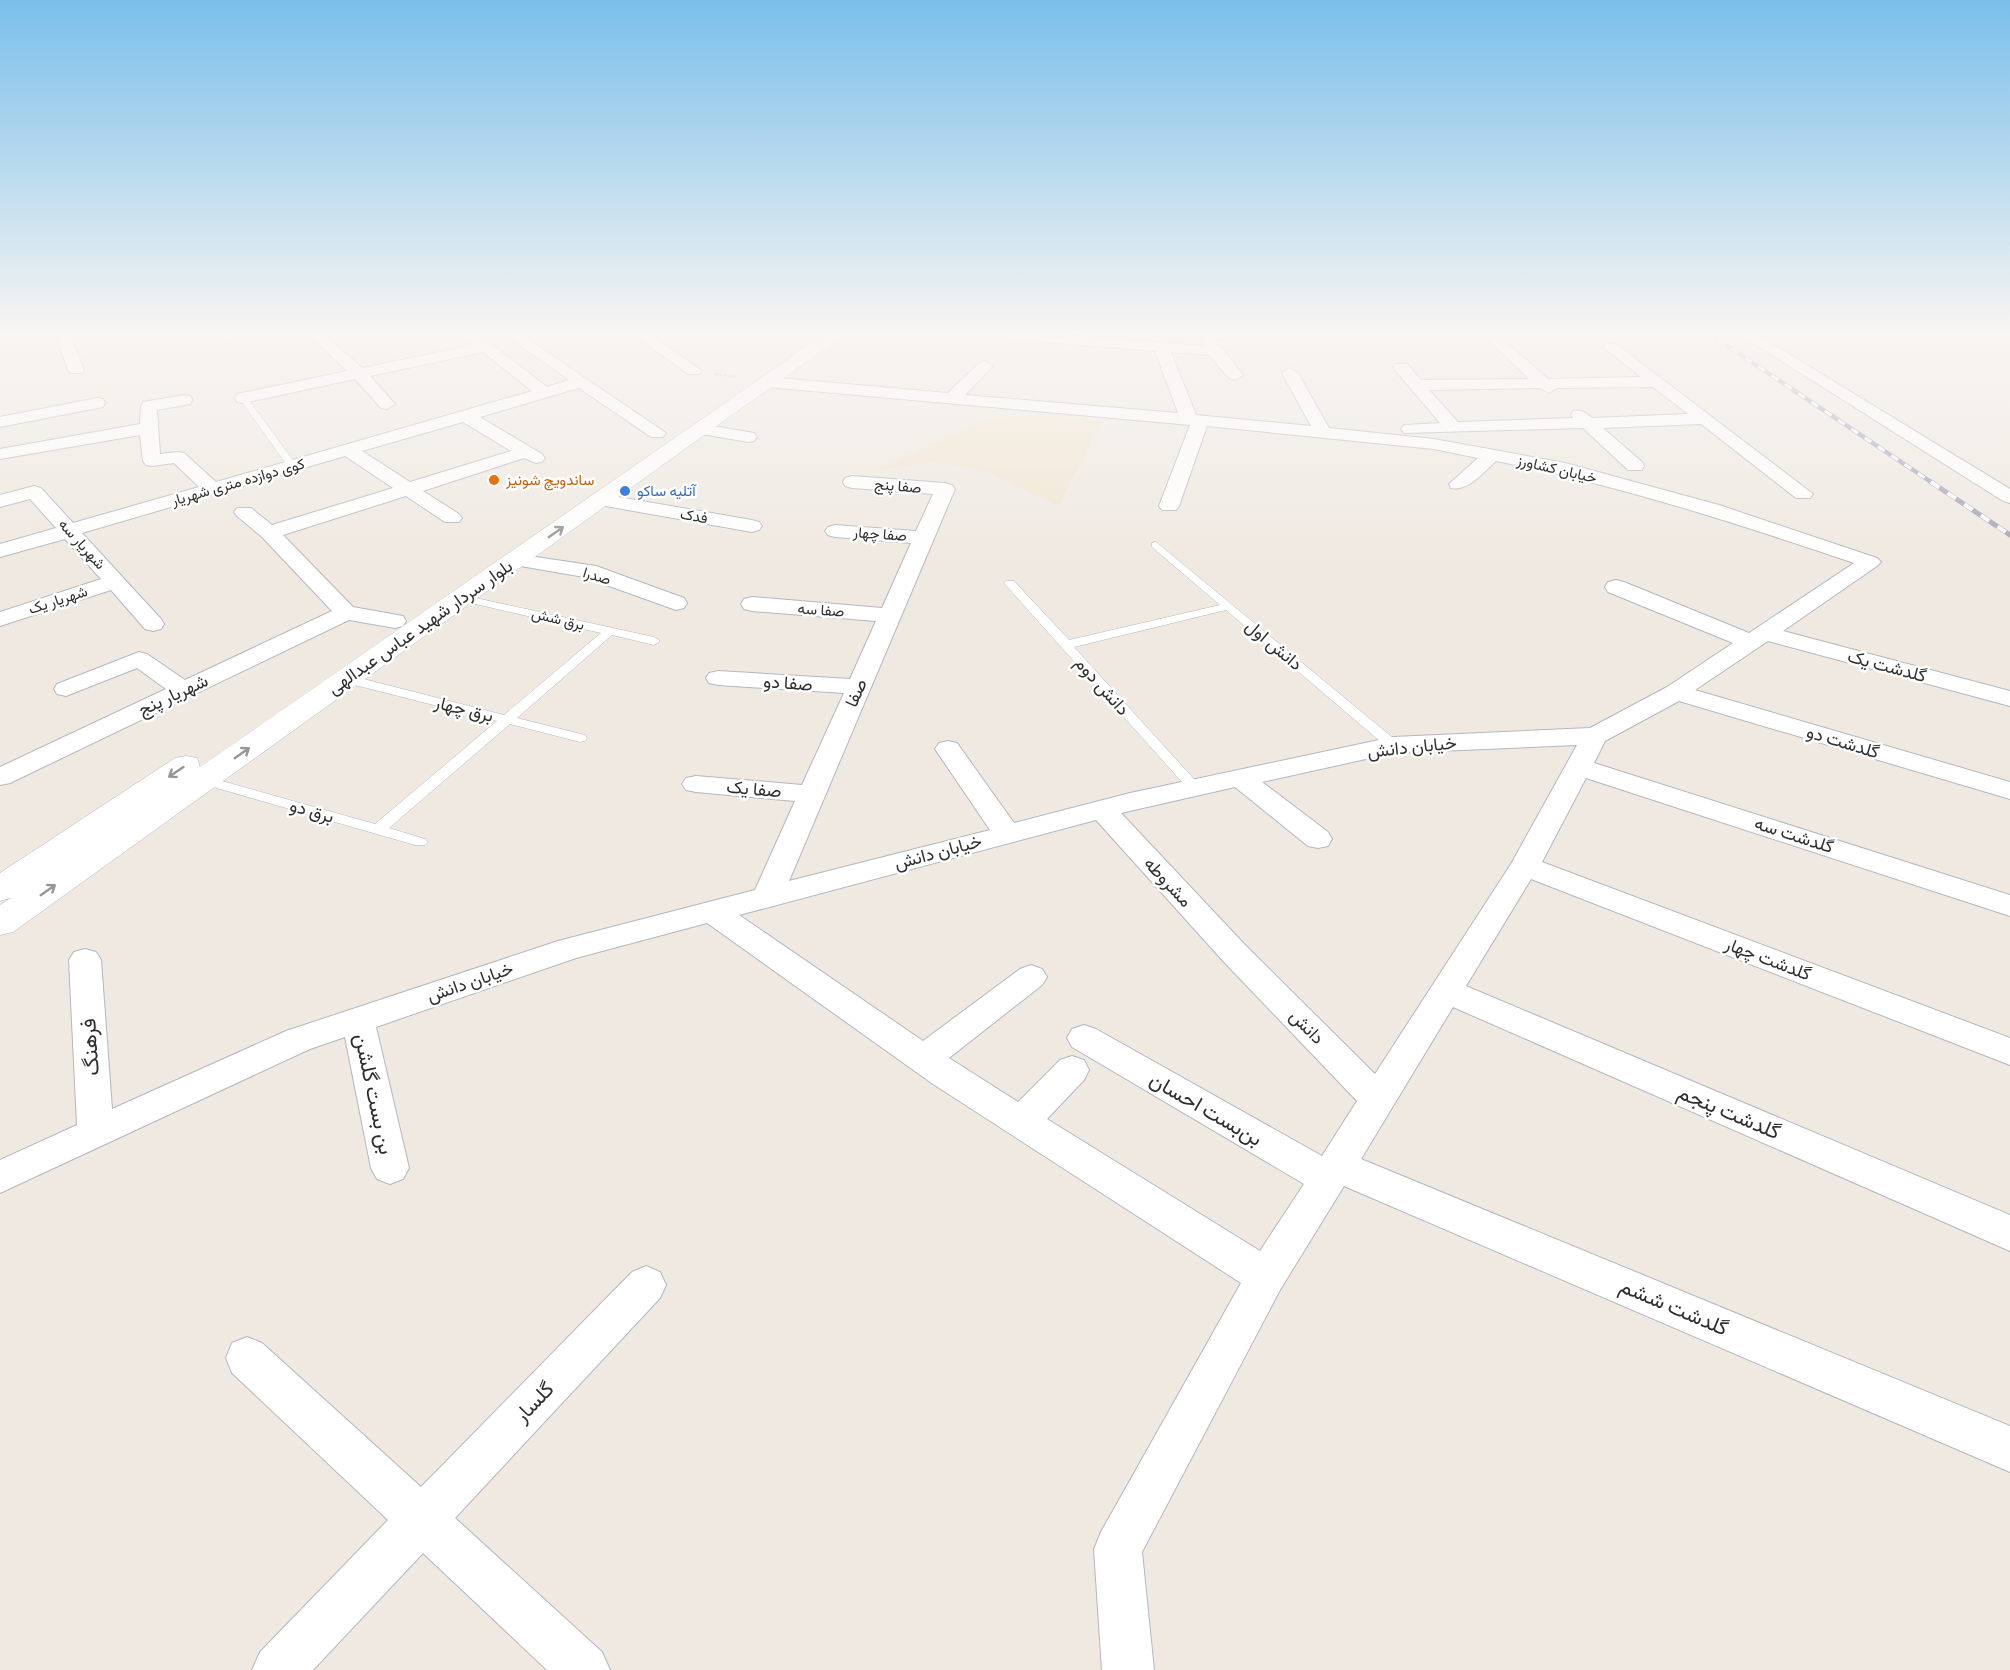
<svg xmlns="http://www.w3.org/2000/svg" width="2010" height="1670" viewBox="0 0 2010 1670" font-family="'Titillium Web',Vazirmatn,sans-serif">
  <style>
    .education { fill: #f0e6d1 }
    .lines { fill: none; stroke-linecap: round; stroke-linejoin: round }
    .lane-casing { stroke: #b4b7c1; stroke-width: 1 }
    .street-casing { stroke: #b4b7c1; stroke-width: 2 }
    .secondary-casing { stroke: #b4b7c1; stroke-width: 1 }
    .path { stroke: #c9c9c9; stroke-width: 2; stroke-dasharray: 3 1.5; stroke-linecap: butt }
    .lane { fill: #fff; fill-rule: evenodd }
    .street { fill: #fff; fill-rule: evenodd }
    .secondary { fill: #fff; fill-rule: evenodd }
    .rail-far1-casing { stroke: #a3a6b8; stroke-width: 4.5 }
    .rail-casing { stroke: #a3a6b8; stroke-width: 5 }
    .rail-far1 { stroke: #fff; stroke-width: 3; stroke-dasharray: 8; stroke-linecap: butt }
    .rail { stroke: #fff; stroke-width: 4; stroke-dasharray: 10; stroke-linecap: butt }
    .oneway { stroke: #969696 }
    .food-dot { fill: #e8710a; stroke: #fff; stroke-width: 2 }
    .shop-dot { fill: #3f7fe0; stroke: #fff; stroke-width: 2 }
    .labels { text-anchor: middle; stroke-width: 5; stroke-linejoin: round; paint-order: stroke }
    .far-street-label { font-size: 15px; fill: #2e2e2e; stroke: #fff }
    .far-food-label { font-size: 15px; fill: #c56008; stroke: #fff; text-anchor: start }
    .far-shop-label { font-size: 15px; fill: #366cbe; stroke: #fff; text-anchor: start }
    .street-label { font-size: 18px; fill: #2e2e2e; stroke: #fff }
    .near-street-label { font-size: 21px; fill: #2e2e2e; stroke: #fff }
  </style>
  <rect width="100%" height="100%" fill="#efe9e1"/>
  <path class="education" d="M1041,415L1101,421L1059,506L989,473L948,464L932,462L876,471L987,418Z"/>
  <g class="lines">
    <defs>
      <g id="lane">
        <path d="M240,396H246L297,466L295,468H289L239,398Z"/>
        <path d="M1156,542L1398,742L1400,745L1398,748H1388L1226,610L1074,647L1202,788L1200,791H1190L1004,583L1006,581H1014L1069,640L1220,605L1152,547V543Z"/>
        <path d="M462,595L654,637L660,641L654,645L612,635L517,718L585,735L587,738L585,741L580,742L510,724L389,828L425,839L428,842L425,845H415L199,783L197,780L199,777L204,776L375,824L497,721L343,682L342,679L343,676L348,675L504,715L601,633L458,600L456,598Z"/>
      </g>
      <g id="street">
        <path d="M54,331H68L84,370L82,373H70L68,370Z"/>
        <path d="M216,331H231L236,338L229,342L224,341Z"/>
        <path d="M305,331H320L362,368L474,345L458,331H474L547,387L569,380L500,331H516L666,433L663,437H651L579,388L480,417L542,454L545,458L542,462L536,463L524,458L423,491L459,514L462,518L459,522H445L406,496L283,535L353,607L403,616L406,621L403,626L395,628L349,620L10,783L0,785V767L166,689L137,668L66,696L57,694L54,689L57,684L139,652L147,654L185,680L332,611L262,537L237,516L234,512L237,508H251L272,525L393,488L345,456L82,533L161,619L164,624L161,629L153,631L145,629L111,590L0,626V612L101,579L65,539L0,557V544L56,528L30,499L0,507V495L34,486L41,488L73,523L199,487L174,463L152,466L146,465L143,461L140,435L0,459V449L140,424L141,406L143,402L184,395L190,396L192,400L190,404L157,410L160,454L178,452L184,453L216,482L532,391L483,352L370,376L395,404L387,409L381,408L355,379L243,403L237,402L235,398L237,394L347,371ZM463,422L511,451L410,482L362,451Z"/>
        <path d="M629,331H645L702,371L700,374H688Z"/>
        <path d="M952,331H1011L1203,346L1198,335L1205,331H1362L1360,334L1355,335L1215,339L1243,375L1235,380L1229,378L1209,355L1171,352L1196,415L1311,426L1282,373L1290,368L1298,373L1329,428L1434,439L1565,463L1719,505L1877,558L1881,562L1877,566L1783,631L2010,691V706L1768,641L1695,690L2010,782V799L1679,701L1605,741L1594,763L2010,895V916L1586,778L1542,862L2010,1038V1065L1531,879L1466,986L2010,1215V1251L1453,1007L1361,1159L2010,1426V1472L1344,1186L1280,1290L1142,1552L1154,1670H1102L1094,1549L1101,1532L1241,1283L933,1084L707,923L576,958L376,1027L409,1168L403,1179L390,1184L377,1179L371,1168L345,1037L310,1049L0,1193V1160L77,1125L69,960L74,952L85,949L96,952L101,960L112,1109L286,1031L558,941L755,890L795,801L696,792L686,790L682,784L686,778L696,776L802,785L844,693L718,685L709,683L706,678L709,673L718,671L850,679L876,621L752,611L744,609L741,604L744,599L752,597L882,608L911,543L835,537L828,535L825,531L828,527L835,525L916,531L933,494L852,488L845,486L843,482L845,478L852,476L945,483L952,485L955,489L789,881L990,830L935,749L939,743L948,741L957,743L1014,823L1130,793L1393,737L1590,728L1667,687L1733,643L1608,592L1605,587L1608,582L1616,580L1624,582L1749,633L1854,563C1736,523 1618,485 1496,461C1484,472 1468,492 1451,488L1449,484L1478,458L1434,449L1207,426L1179,506L1176,510H1162L1159,506L1190,425L767,387L759,382L767,377L948,393L979,363L985,361L993,366L965,395L1178,413L1155,351L959,335ZM1577,745L1511,864L1375,1074L1246,946L1121,813L1235,787L1308,846L1318,848L1328,846L1332,839L1328,832L1262,782L1393,753ZM1096,820L1224,962L1357,1101L1322,1156L1096,1029L1084,1025L1072,1029L1067,1038L1072,1047L1304,1184L1260,1251L1047,1119L1084,1080L1089,1070L1084,1060L1072,1056L1060,1060L1018,1102L949,1058L1042,985L1047,977L1042,969L1031,965L1020,969L923,1041L739,915Z"/>
        <path d="M1479,331H1494L1548,379L1641,377L1603,347L1606,344H1616L1813,494L1810,498H1796L1701,424L1603,428L1642,462L1644,466L1642,470H1628L1583,428L1404,433L1401,429L1404,425L1440,423L1395,370L1393,367L1395,364H1407L1421,380L1529,379ZM1653,387L1688,414L1592,418C1585,412 1582,409 1573,411L1571,415L1573,418L1458,422L1429,390L1540,388L1549,393L1557,388Z"/>
        <path d="M1734,331H1751L2010,489V503L2003,501Z"/>
        <path d="M97,398L103,399L105,403L103,407L0,427V417Z"/>
        <path d="M702,424L748,432L754,433L757,437L754,441L748,442L696,433L693,429L696,425Z"/>
        <path d="M601,494L752,520L759,522L762,526L759,530L752,532L594,504L591,500L594,496Z"/>
        <path d="M516,554L596,566L684,598L687,603L684,608L676,610L584,577L509,564L506,560L509,556Z"/>
        <path d="M646,1266L660,1272L666,1285L660,1298L455,1518L602,1652L610,1670H547L423,1553L313,1670H252L260,1652L388,1520L232,1373L226,1358L232,1343L247,1337L262,1343L421,1487L632,1272Z"/>
      </g>
      <path id="secondary" d="M829,331H849L13,932L0,935V905L11,898L0,901V873L175,758L186,756L197,758L200,767Z"/>
    </defs>
    <use href="#lane" class="lane-casing"/>
    <use href="#street" class="street-casing"/>
    <use href="#secondary" class="secondary-casing"/>
    <path class="path" d="M715,374L737,377"/>
    <use href="#lane" class="lane"/>
    <use href="#street" class="street"/>
    <use href="#secondary" class="secondary"/>
    <defs>
      <path id="rail-far1" d="M1705,331L1934,484"/>
      <path id="rail" d="M1931,482L2010,535"/>
    </defs>
    <use href="#rail-far1" class="rail-far1-casing"/>
    <use href="#rail" class="rail-casing"/>
    <use href="#rail-far1" class="rail-far1"/>
    <use href="#rail" class="rail"/>
  </g>
  <defs><path id="oneway-shaft" d="M-6 0H5M1.5-3L5.5 0L1.5 3" fill="none" stroke-width="1.6" stroke-linecap="round" stroke-linejoin="round" transform="scale(1.5)"/></defs>
  <g class="oneway">
    <use href="#oneway-shaft" transform="translate(556 532) rotate(-35)"/>
    <use href="#oneway-shaft" transform="translate(242 753) rotate(-35)"/>
    <use href="#oneway-shaft" transform="translate(176 772) rotate(146)"/>
    <use href="#oneway-shaft" transform="translate(48 890) rotate(-35)"/>
  </g>
  <linearGradient id="sky" x2="0" y2="1"><stop stop-color="#7abfeb"/><stop offset="0.59" stop-color="#f8f5f2"/><stop offset="1" stop-color="#f8f5f2" stop-opacity="0"/></linearGradient>
  <rect width="2010" height="564" fill="url(#sky)"/>
  <circle class="food-dot" cx="494" cy="480" r="6"/>
  <circle class="shop-dot" cx="625" cy="491" r="6"/>
  <g class="labels">
    <g class="far-street-label">
      <text transform="translate(1557 469) rotate(13)" y="5">خیابان کشاورز</text>
      <text transform="translate(238 482) rotate(-16)" y="5">کوی دوازده متری شهریار</text>
      <text transform="translate(898 486) rotate(5)" y="5">صفا پنج</text>
      <text transform="translate(694 516) rotate(10)" y="5">فدک</text>
      <text transform="translate(880 534) rotate(4)" y="5">صفا چهار</text>
      <text transform="translate(82 544) rotate(48)" y="5">شهریار سه</text>
      <text transform="translate(597 576) rotate(17)" y="5">صدرا</text>
      <text transform="translate(58 600) rotate(-18)" y="5">شهریار یک</text>
      <text transform="translate(821 610) rotate(4)" y="5">صفا سه</text>
      <text transform="translate(558 619) rotate(13)" y="5">برق شش</text>
    </g>
    <g class="far-food-label">
      <text x="506" y="485">ساندویچ شونیز</text>
    </g>
    <g class="far-shop-label">
      <text x="637" y="496">آتلیه ساکو</text>
    </g>
    <g class="street-label">
      <text transform="translate(420 627) rotate(-35)" y="6">بلوار سردار شهید عباس عبدالهی</text>
      <text transform="translate(1274 645) rotate(40)" y="6">دانش اول</text>
      <text transform="translate(1887 666) rotate(15)" y="6">گلدشت یک</text>
      <text transform="translate(788 683) rotate(4)" y="6">صفا دو</text>
      <text transform="translate(1102 686) rotate(48)" y="6">دانش دوم</text>
      <text transform="translate(856 693) rotate(-66)" y="6">صفا</text>
      <text transform="translate(173 695) rotate(-25)" y="6">شهریار پنج</text>
      <text transform="translate(464 709) rotate(14)" y="6">برق چهار</text>
      <text transform="translate(1843 742) rotate(17)" y="6">گلدشت دو</text>
      <text transform="translate(1412 747) rotate(-6)" y="6">خیابان دانش</text>
      <text transform="translate(754 789) rotate(5)" y="6">صفا یک</text>
      <text transform="translate(312 811) rotate(16)" y="6">برق دو</text>
      <text transform="translate(1794 835) rotate(18)" y="6">گلدشت سه</text>
      <text transform="translate(938 852) rotate(-15)" y="6">خیابان دانش</text>
      <text transform="translate(1168 882) rotate(47)" y="6">مشروطه</text>
      <text transform="translate(1768 959) rotate(21)" y="6">گلدشت چهار</text>
      <text transform="translate(470 982) rotate(-19)" y="6">خیابان دانش</text>
      <text transform="translate(1307 1027) rotate(45)" y="6">دانش</text>
    </g>
    <g class="near-street-label">
      <text transform="translate(90 1047) rotate(-94)" y="7">فرهنگ</text>
      <text transform="translate(374 1094) rotate(78)" y="7">بن بست گلشن</text>
      <text transform="translate(1206 1109) rotate(30)" y="7">بن‌بست احسان</text>
      <text transform="translate(1729 1112) rotate(23)" y="7">گلدشت پنجم</text>
      <text transform="translate(1674 1307) rotate(23)" y="7">گلدشت ششم</text>
      <text transform="translate(534 1402) rotate(-46)" y="7">گلسار</text>
    </g>
  </g>
</svg>
